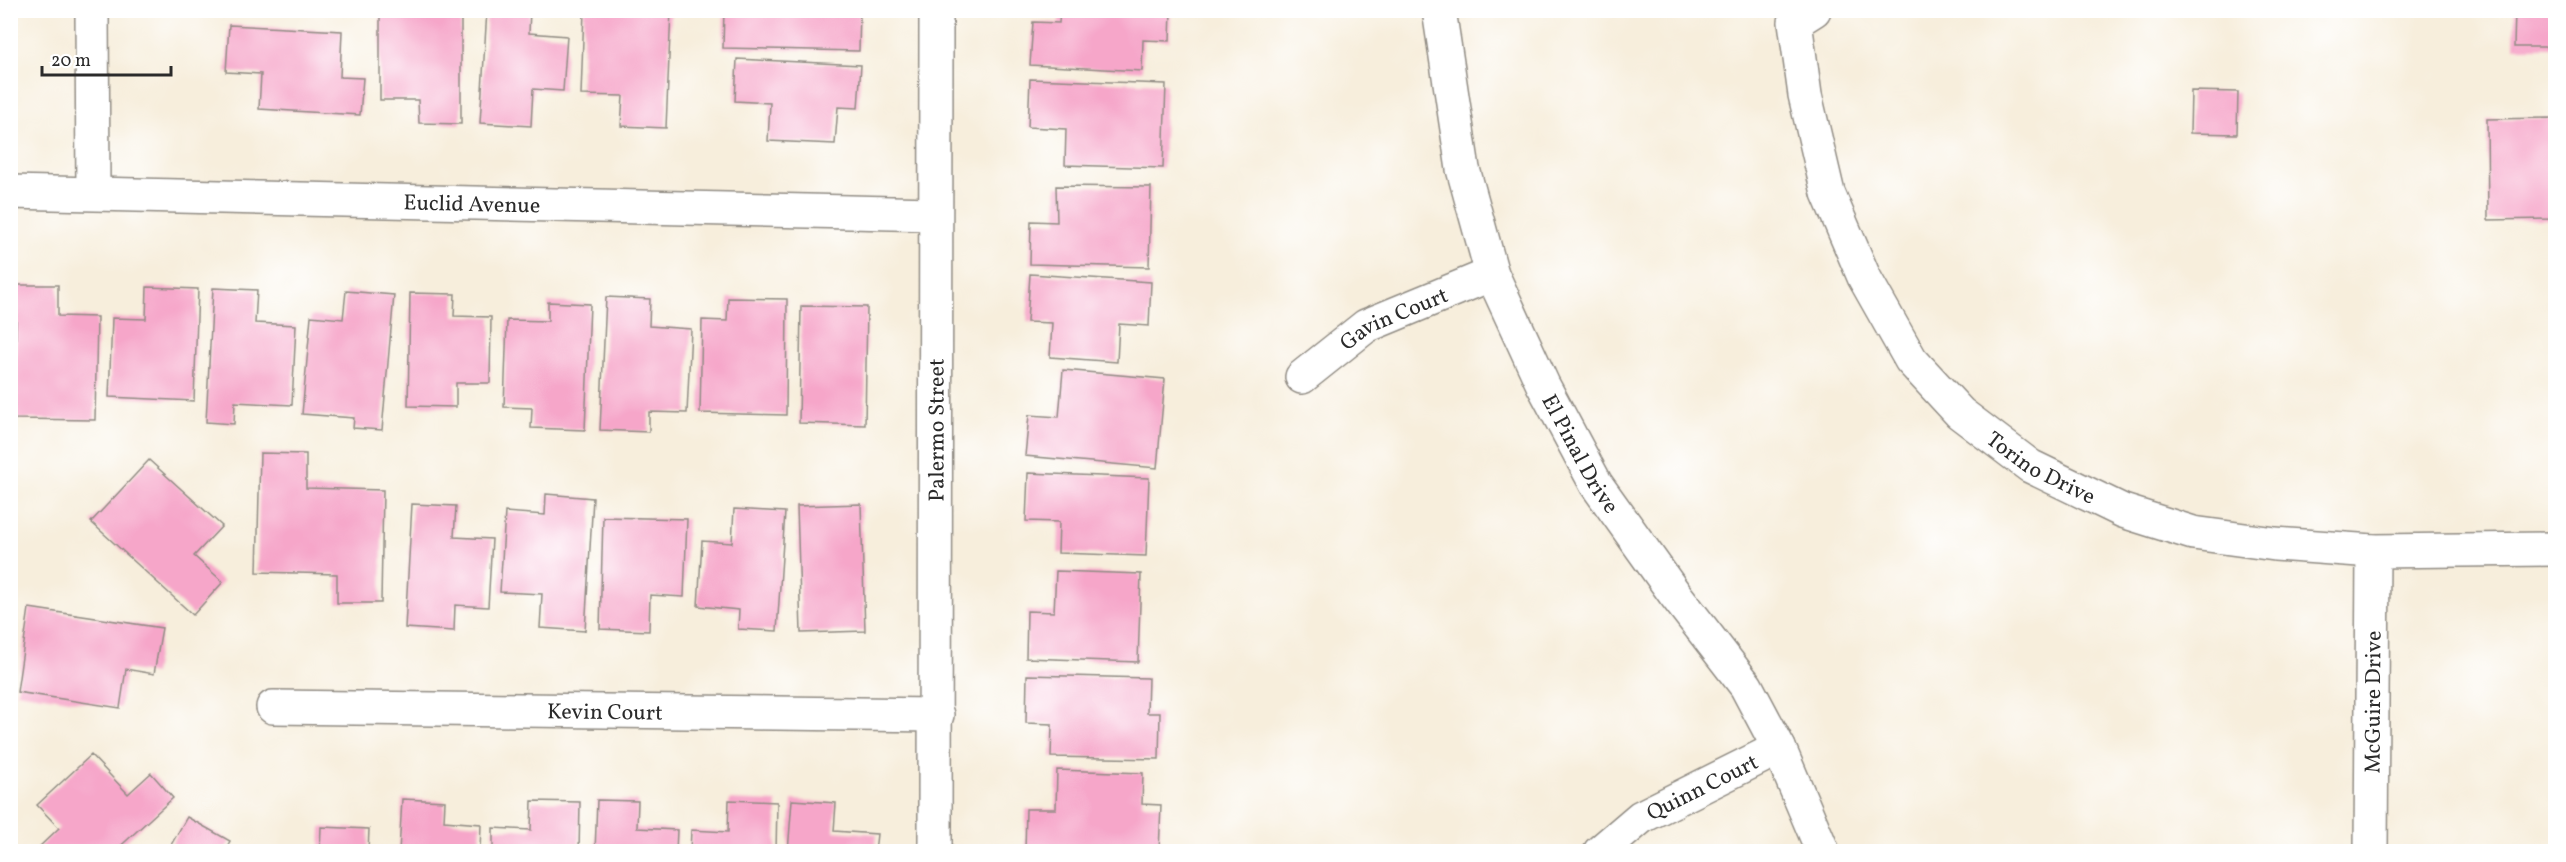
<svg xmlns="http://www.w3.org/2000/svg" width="2566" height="862" viewBox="0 0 2566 862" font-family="Vollkorn,serif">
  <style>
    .building { fill: #f6a6c9 }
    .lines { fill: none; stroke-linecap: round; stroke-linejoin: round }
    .minor-casing { stroke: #918c84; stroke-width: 36 }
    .minor { stroke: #fff; stroke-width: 33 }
    .labels { text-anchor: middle; stroke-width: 4.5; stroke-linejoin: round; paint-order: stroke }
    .street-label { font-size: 22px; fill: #2b2b2b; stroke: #fff }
  </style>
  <rect width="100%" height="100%" fill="#fff"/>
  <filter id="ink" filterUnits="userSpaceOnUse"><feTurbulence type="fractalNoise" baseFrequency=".0167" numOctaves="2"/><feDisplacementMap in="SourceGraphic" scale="12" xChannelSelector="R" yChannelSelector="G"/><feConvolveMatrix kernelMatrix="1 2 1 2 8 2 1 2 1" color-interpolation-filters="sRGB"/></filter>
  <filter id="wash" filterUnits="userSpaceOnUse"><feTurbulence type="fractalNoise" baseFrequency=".008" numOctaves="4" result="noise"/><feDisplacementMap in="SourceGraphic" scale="24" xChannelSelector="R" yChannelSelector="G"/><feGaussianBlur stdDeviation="1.35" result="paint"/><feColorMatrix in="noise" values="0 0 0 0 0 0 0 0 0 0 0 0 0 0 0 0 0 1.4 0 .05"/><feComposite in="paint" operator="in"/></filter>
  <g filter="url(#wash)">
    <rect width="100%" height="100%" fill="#f7eedc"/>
    <g id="blocks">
      <g class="building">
        <path d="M380,10H461V124L419,123L418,100H380Z"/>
        <path d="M487,10H530L529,33L567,36L563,91L533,89L531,126L480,123Z"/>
        <path d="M584,10H671L666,128L621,126L623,96L581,95Z"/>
        <path d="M724,10H860L859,51L723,48Z"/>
        <path d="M1060,10H1171L1170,41L1143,40L1142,71L1030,65L1033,22L1059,23Z"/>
        <path d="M2515,10H2556V47H2514Z"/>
        <path d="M229,25L342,31L340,77L363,78L360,115L259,109L261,74L226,72Z"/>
        <path d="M737,59L861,65L858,108L838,107L835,144L768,141L770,103L735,101Z"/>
        <path d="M1030,79L1166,84L1163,168L1065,165L1066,129L1028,127Z"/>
        <path d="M2191,91L2238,92L2237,134L2190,133Z"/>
        <path d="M2556,118V219L2488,220L2487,119Z"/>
        <path d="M1056,186L1151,187L1149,267L1030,264L1031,221L1057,222Z"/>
        <path d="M1030,274L1151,282L1149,326L1119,324L1117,362L1050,357L1052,323L1027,322Z"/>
        <path d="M17,285H58V316L97,317L95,420L14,419Z"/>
        <path d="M147,287L198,289L194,401L109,397L112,318L146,319Z"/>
        <path d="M213,288L257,290L255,323L296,325L292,405L235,402L234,424L206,422Z"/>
        <path d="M346,291L394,295L382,430L353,428L354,418L302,414L311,316L343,319Z"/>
        <path d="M410,293L455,294L454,316L491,317L490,383H456V407L408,406Z"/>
        <path d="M606,297L650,299L649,326L691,329L687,413L649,412V432L600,430Z"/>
        <path d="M728,298L787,299L786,415L700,413L702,320L727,321Z"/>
        <path d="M548,302L590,304L585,430L531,428L532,408L504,407L507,320L548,321Z"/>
        <path d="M801,306L867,307L865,425L799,423Z"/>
        <path d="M1063,370L1165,379L1157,468L1025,456L1029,415L1059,417Z"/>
        <path d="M260,453L306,454V488L383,490L381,603H337V574L257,572Z"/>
        <path d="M149,460L222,526L194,556L223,582L193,615L91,522Z"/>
        <path d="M1028,473L1149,478L1146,556L1058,553L1059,522L1026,521Z"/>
        <path d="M546,494L593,498L585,631L540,628L542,594L500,592L505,512L545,515Z"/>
        <path d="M412,504L456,506L454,537L492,539L488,607L455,605L454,631L405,628Z"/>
        <path d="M861,504L865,631L801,633L797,506Z"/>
        <path d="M734,509L785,512L777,631L738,629L739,610L698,606L702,541L732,543Z"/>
        <path d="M603,517L687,519L684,597L650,595L649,631L600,629Z"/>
        <path d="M1056,571L1141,574L1138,662L1026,658L1027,611L1054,612Z"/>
        <path d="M29,608L162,628L154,674L126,669L120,708L17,692Z"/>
        <path d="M2552,635H2556V732H2551Z"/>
        <path d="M1027,675L1148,678L1147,713H1160L1159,759L1051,757L1052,724L1026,723Z"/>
        <path d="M91,755L128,794L151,773L173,798L114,852H42L38,848L59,828L37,805Z"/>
        <path d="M1057,770L1143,773L1142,804L1161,805L1159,852H1025L1026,809H1056Z"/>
        <path d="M402,799L445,801L444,821L481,824L480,852H399Z"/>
        <path d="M597,800L638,801L637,828L677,830L676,852H595Z"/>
        <path d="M729,800L777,802L776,852H690L691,830L728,832Z"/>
        <path d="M792,800L836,803L834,831L877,834L875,852H788Z"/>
        <path d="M532,801L580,802L579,852H493V828L531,830Z"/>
        <path d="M187,817L230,841L224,852H167Z"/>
        <path d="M321,827L369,829L368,852H320Z"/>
      </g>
    </g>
  </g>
  <g filter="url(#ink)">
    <use href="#blocks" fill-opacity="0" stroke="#918c84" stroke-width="1.5"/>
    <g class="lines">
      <defs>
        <g id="minor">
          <path d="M92,10L93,193"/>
          <path id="s1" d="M1439,10L1463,169L1492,274L1543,385L1596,484L1674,593L1746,686L1779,748L1823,852"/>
          <path id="s2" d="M1814,10L1795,22L1805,95L1828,193L1864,277L1911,360L1960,413L2030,466L2123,511L2193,533L2275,544L2373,551L2556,549"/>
          <path id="s3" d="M10,192L934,214"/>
          <path id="s4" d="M1302,377L1366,326L1492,274"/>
          <path id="s5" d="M273,707L937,715"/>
          <path id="s6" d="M935,852L936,10"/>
          <path id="s7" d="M1600,852L1641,817L1779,748"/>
          <path id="s8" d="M2371,852L2373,551"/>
        </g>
      </defs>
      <use href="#minor" class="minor-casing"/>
      <use href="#minor" class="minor"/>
    </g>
  </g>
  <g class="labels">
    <g class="street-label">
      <text dy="8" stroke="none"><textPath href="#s3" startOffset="462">Euclid Avenue</textPath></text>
      <text dy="8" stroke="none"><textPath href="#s4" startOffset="110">Gavin Court</textPath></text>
      <text dy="8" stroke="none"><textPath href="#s6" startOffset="422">Palermo Street</textPath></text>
      <text dy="8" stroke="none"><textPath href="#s1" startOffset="470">El Pinal Drive</textPath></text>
      <text dy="8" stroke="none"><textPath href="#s2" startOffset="554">Torino Drive</textPath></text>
      <text dy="8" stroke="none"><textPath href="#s8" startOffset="150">McGuire Drive</textPath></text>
      <text dy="8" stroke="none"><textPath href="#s5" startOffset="332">Kevin Court</textPath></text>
      <text dy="8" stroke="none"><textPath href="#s7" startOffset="122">Quinn Court</textPath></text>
    </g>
  </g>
  <rect width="2566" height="862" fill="none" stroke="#fff" stroke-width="36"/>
  <path d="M42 66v9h129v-9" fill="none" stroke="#2b2b2b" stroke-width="3"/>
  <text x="51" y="66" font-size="18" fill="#2b2b2b" stroke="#ffffff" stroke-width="4.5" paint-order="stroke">20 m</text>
</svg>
